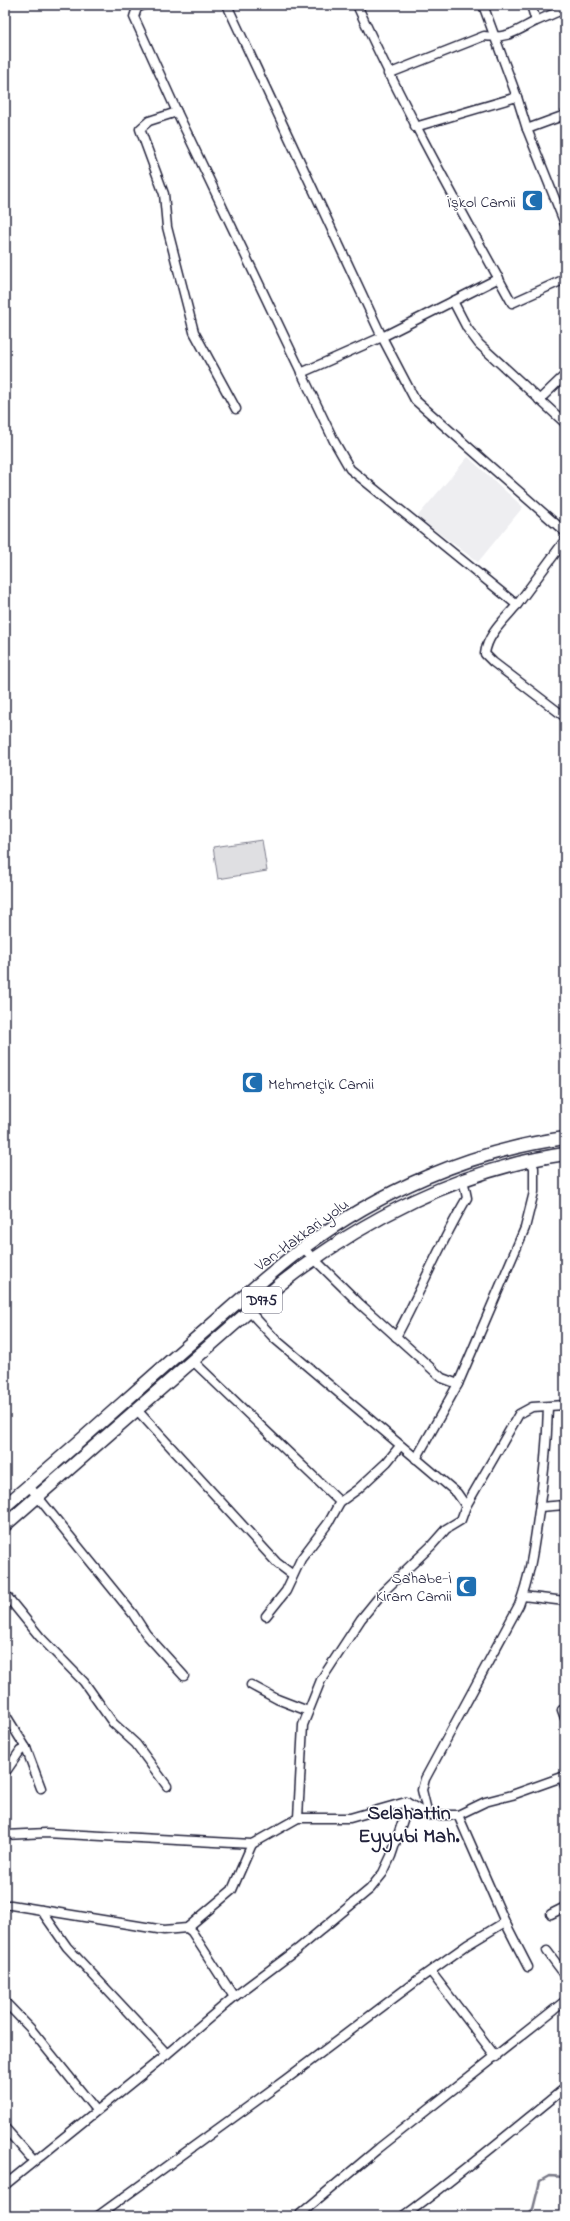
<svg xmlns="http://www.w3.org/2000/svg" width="570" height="2221" viewBox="0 0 570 2221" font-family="'Indie Flower',sans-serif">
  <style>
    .built { fill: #eeeef1 }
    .green { fill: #dfdfe2; stroke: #80808e }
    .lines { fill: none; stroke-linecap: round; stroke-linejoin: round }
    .stream { stroke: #7a7a88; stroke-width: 2.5 }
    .minor-casing { stroke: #22223b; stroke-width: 11 }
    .highway-casing { stroke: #22223b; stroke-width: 15 }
    .minor { stroke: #fff; stroke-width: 8 }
    .highway { stroke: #fff; stroke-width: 12 }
    .labels { text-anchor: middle; stroke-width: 3; stroke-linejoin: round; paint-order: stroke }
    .shield { fill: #fff; stroke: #646476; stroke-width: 1 }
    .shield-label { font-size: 15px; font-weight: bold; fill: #22223b }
    .poi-label { font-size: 16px; fill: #22223b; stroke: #fff; text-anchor: end }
    .street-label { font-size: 16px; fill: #22223b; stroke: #fff }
    .district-label { font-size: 20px; font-weight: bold; fill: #22223b; stroke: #fff }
  </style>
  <rect width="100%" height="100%" fill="#fff"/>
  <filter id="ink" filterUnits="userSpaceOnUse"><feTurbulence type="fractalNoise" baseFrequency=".025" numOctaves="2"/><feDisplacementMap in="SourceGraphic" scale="8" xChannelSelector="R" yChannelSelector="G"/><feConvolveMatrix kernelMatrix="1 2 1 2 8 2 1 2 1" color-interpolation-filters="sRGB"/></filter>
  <g filter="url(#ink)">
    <path class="built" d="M468,457L523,507L478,562L417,517Z"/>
    <path class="green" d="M262,840L267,871L218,879L213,847Z"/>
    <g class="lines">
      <path class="stream" d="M526,2216L533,2209L540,2181L549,2176L565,2177"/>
      <defs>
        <g id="minor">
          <path d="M144,5L137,8L134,17L177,112L334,441L350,469L517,605L565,540"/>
          <path d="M227,5L382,337L415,400L565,532"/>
          <path d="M357,5C403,107 458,205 512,303L565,279"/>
          <path d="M483,5L517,97L527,129L565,224"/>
          <path d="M531,5L536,21"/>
          <path d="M388,74L484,36C508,39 516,31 536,21C546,17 555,13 565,9"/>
          <path d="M177,112L149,121L140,129L164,194L167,227L194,332L236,409"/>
          <path d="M415,127L517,97"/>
          <path d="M527,129L565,115"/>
          <path d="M453,301L467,328L479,344L565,423"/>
          <path d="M301,373L382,337L499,278"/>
          <path d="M539,400L565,375"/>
          <path d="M517,605C504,620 487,635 485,654L493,662L565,717"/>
          <path d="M303,1248L360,1304L442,1378L458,1384"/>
          <path d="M249,1311L275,1339L457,1493L466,1506"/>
          <path d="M396,1337C421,1291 440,1243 467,1198L463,1179"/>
          <path d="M193,1361L340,1502"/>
          <path d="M137,1410L277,1563L293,1575"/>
          <path d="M416,1459L458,1384L525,1228L534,1192V1168L530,1159"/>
          <path d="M29,1486L133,1614L146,1634L184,1676"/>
          <path d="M540,1507L565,1505"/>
          <path d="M5,1594L40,1637L84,1682L113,1723L136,1744L167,1786"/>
          <path d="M523,1596L565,1601"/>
          <path d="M266,1616L286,1591L301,1559L329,1522L340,1502L358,1489L387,1462L400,1446"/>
          <path d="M251,1685L277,1699L308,1711"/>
          <path d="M565,1709L562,1710L565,1718"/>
          <path d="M5,1714L26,1748L41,1788"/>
          <path d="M7,1770L20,1751L26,1748"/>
          <path d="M562,1777L565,1786"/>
          <path d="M428,1815L422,1790L425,1779L519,1605C529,1579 533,1553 537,1525C543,1486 547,1447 548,1407"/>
          <path d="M458,1815L505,1922L528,1967"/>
          <path d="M298,1818L303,1725L321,1680L361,1619L383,1592L431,1546L446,1529L461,1520L466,1506L519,1414L532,1407L565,1405"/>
          <path d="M5,1835L46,1833L252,1844L298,1818H350L406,1802L428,1815H458L485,1802L512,1795L565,1776"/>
          <path d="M5,1905H11L164,1930L187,1928L232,1890L252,1844"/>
          <path d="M41,1910L67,1947L167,2054"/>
          <path d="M551,1914L565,1907"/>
          <path d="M187,1928L192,1932L234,1997"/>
          <path d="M547,1951L565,1975"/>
          <path d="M431,1972L496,2057"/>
          <path d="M5,2002L30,2028L96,2110"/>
          <path d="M5,2128L34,2161"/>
          <path d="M5,2185L167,2054L234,1997L298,1949L370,1889L383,1873L391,1856L404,1817L406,1802"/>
          <path d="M98,2216L285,2080L419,1979L467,1945L505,1922"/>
          <path d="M298,2216L379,2148L565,2001"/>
          <path d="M404,2216C459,2176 512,2131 565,2088"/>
        </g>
        <g id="highway">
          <path d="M5,1506C69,1452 130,1396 193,1341C229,1310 264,1277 303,1248C379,1191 471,1151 565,1138"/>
          <path d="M5,1525L279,1285C362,1220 460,1169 565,1154"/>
        </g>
      </defs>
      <use href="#minor" class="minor-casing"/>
      <use href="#highway" class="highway-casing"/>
      <use href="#minor" class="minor"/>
      <use href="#highway" class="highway"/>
    </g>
  </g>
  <defs>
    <symbol id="mosque-square" viewBox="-11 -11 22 22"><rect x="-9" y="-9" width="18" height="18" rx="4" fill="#1f6fb2" stroke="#fff"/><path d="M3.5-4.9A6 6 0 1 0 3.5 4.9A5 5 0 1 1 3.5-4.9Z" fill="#fff"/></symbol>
  </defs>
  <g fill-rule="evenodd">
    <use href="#mosque-square" x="520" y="188" width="25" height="25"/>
    <use href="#mosque-square" x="240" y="1070" width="25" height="25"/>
    <use href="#mosque-square" x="454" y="1574" width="25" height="25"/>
  </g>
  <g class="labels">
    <rect class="shield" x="242" y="1287" width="40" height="26" rx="3"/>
    <g class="shield-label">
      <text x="262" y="1305">D975</text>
    </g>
    <g class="poi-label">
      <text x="516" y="207">İşkol Camii</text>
      <text x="268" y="1089" text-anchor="start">Mehmetçik Camii</text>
      <text x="452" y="1583">Sahabe-İ<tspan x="452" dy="18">Kiram Camii</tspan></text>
    </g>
    <g class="street-label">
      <text transform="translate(301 1234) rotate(-36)" y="6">Van-Hakkari yolu</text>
    </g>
    <g class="district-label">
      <text x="409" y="1819">Selahattin<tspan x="409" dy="23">Eyyubi Mah.</tspan></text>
    </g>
  </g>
  <rect width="570" height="2221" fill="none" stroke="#fff" stroke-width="20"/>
  <rect x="10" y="10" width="550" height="2201" fill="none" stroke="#22223b" stroke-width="1.5" filter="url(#ink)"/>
</svg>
